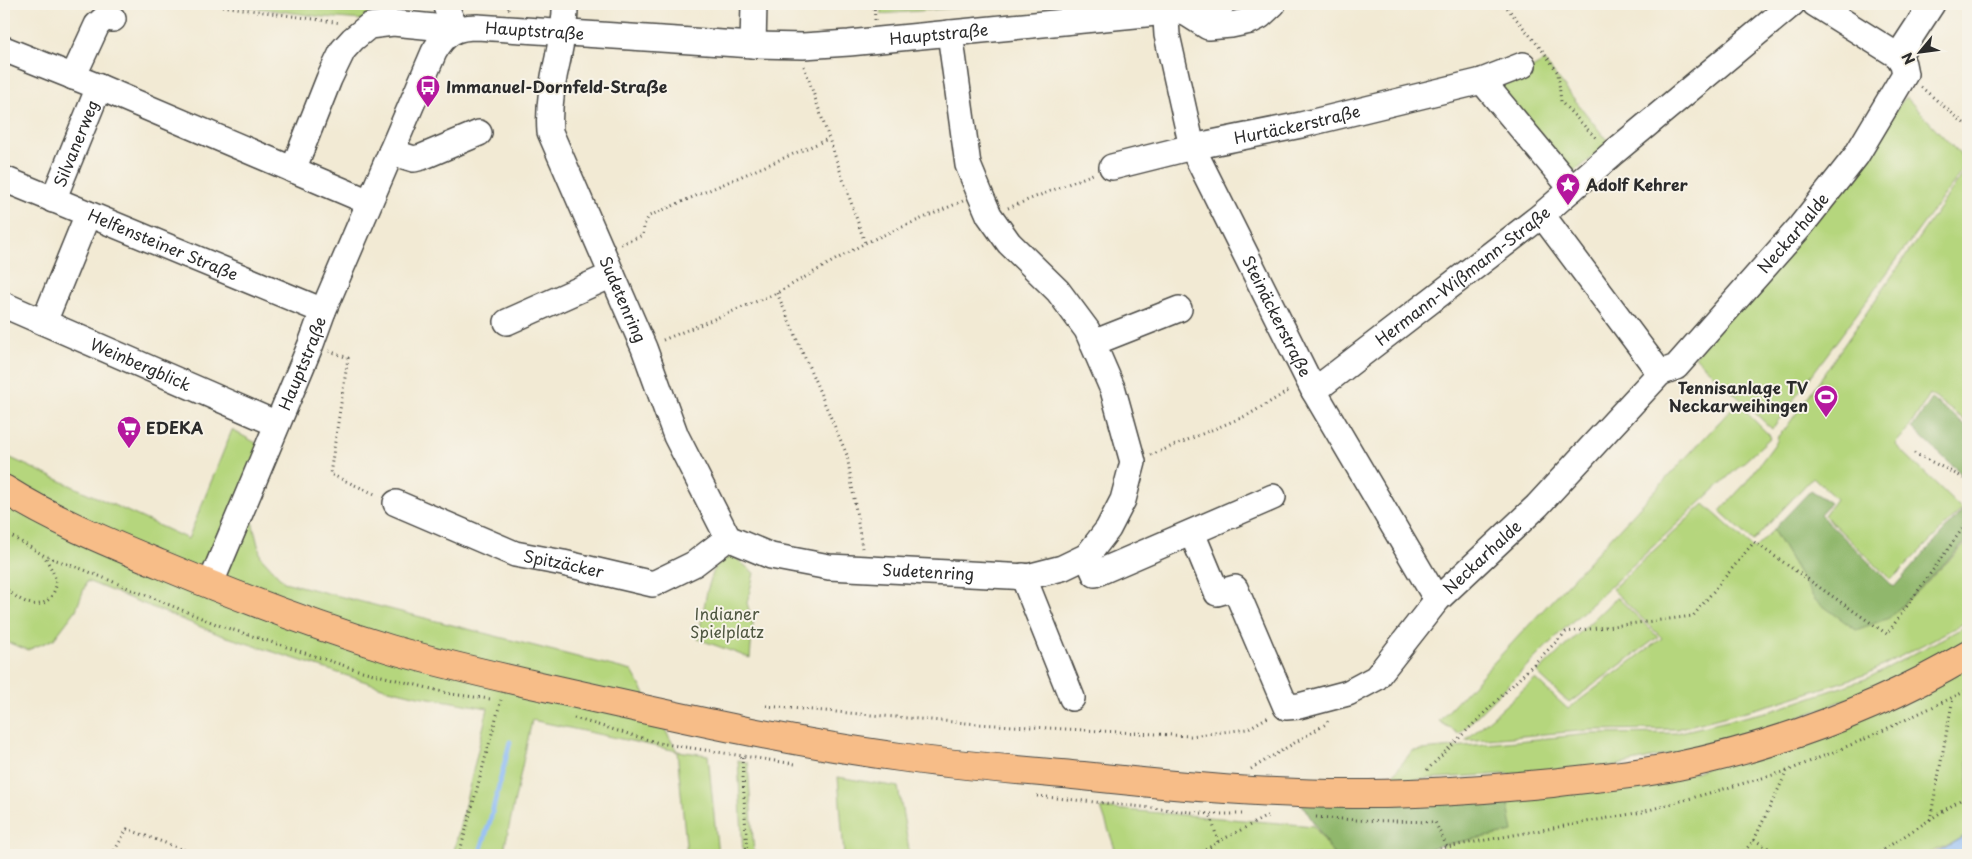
<svg xmlns="http://www.w3.org/2000/svg" width="1972" height="859" viewBox="0 0 1972 859" font-family="'Playpen Sans',sans-serif">
  <style>
    .green { fill: #b5d67d; stroke: #708054 }
    .forest { fill: #90b76c; stroke: #5e714c }
    .water { fill: #8bbaf6; stroke: #5b7290 }
    .lines { fill: none; stroke-linecap: round; stroke-linejoin: round }
    .stream { stroke: #8bbaf6; stroke-width: 5 }
    .minor-casing { stroke: #494844; stroke-width: 28 }
    .major-casing { stroke: #494844; stroke-width: 30 }
    .path { stroke: #494844; stroke-width: 3; stroke-dasharray: 1 4; stroke-linecap: butt }
    .minor { stroke: #fff; stroke-width: 25 }
    .major { stroke: #f7bd88; stroke-width: 28 }
    .labels { text-anchor: middle; stroke-width: 4; stroke-linejoin: round; paint-order: stroke }
    .street-label { font-size: 16px; fill: #2b2b2b; stroke: #f7f3e8 }
    .poi-label { font-size: 16px; font-weight: bold; fill: #2b2b2b; stroke: #f7f3e8; text-anchor: start }
    .park-label { font-size: 16px; fill: #4e5640; stroke: #f7f3e8 }
  </style>
  <rect width="100%" height="100%" fill="#f7f3e8"/>
  <filter id="ink" filterUnits="userSpaceOnUse"><feTurbulence type="fractalNoise" baseFrequency=".02" numOctaves="2"/><feDisplacementMap in="SourceGraphic" scale="10" xChannelSelector="R" yChannelSelector="G"/><feConvolveMatrix kernelMatrix="1 2 1 2 8 2 1 2 1" color-interpolation-filters="sRGB"/></filter>
  <filter id="wash" filterUnits="userSpaceOnUse"><feTurbulence type="fractalNoise" baseFrequency=".0096" numOctaves="4" result="noise"/><feDisplacementMap in="SourceGraphic" scale="20" xChannelSelector="R" yChannelSelector="G"/><feGaussianBlur stdDeviation="1.12" result="paint"/><feColorMatrix in="noise" values="0 0 0 0 0 0 0 0 0 0 0 0 0 0 0 0 0 1.4 0 .05"/><feComposite in="paint" operator="in"/></filter>
  <g filter="url(#wash)">
    <rect width="100%" height="100%" fill="#f2ead4"/>
    <g class="green">
      <path d="M229,4H378L376,21L323,17Z"/>
      <path d="M881,4H992V5L881,14Z"/>
      <path d="M1544,61L1610,144L1579,168L1573,171L1498,88Z"/>
      <path d="M1906,97L1968,163L1772,429L1695,357Z"/>
      <path d="M1968,167V423L1930,394L1907,431L1895,444L1962,509L1891,580L1824,515L1836,499L1813,477L1753,541L1720,511L1744,485L1777,441L1778,436L1786,428Z"/>
      <path d="M1737,403L1771,437L1563,630L1459,734L1439,721Z"/>
      <path d="M232,430L273,452L251,517L261,557L284,582L632,671L677,751L708,755L718,855H687L677,751L532,720L503,855H453L488,708L418,696L385,688L218,634L87,581L76,610L54,639L28,650L4,641V455L188,539Z"/>
      <path d="M1704,504L1754,549L1773,530L1815,600L1889,618L1968,542V621L1867,674L1773,704L1677,729L1591,730L1465,741L1535,679L1568,709L1662,638L1612,589Z"/>
      <path d="M731,554L754,573L747,603L753,623L750,658L698,639L707,591L715,567Z"/>
      <path d="M1617,597L1658,637L1569,703L1537,673Z"/>
      <path d="M1968,625V641L1951,651L1866,692L1740,739L1604,768L1388,781L1412,751L1590,734L1676,733L1774,710L1868,678Z"/>
      <path d="M1968,663V834L1946,846L1924,855H1448L1441,845L1512,832L1507,800L1696,772Z"/>
      <path d="M738,760L748,763L754,855H743Z"/>
      <path d="M838,777L898,787L910,855H844Z"/>
      <path d="M1101,808L1314,826L1334,855H1117Z"/>
    </g>
    <g class="forest">
      <path d="M1932,399L1968,427V480L1912,428Z"/>
      <path d="M1811,490L1830,503L1820,514L1894,587L1968,504V540L1889,618L1856,630L1815,600L1773,530Z"/>
      <path d="M1507,800L1513,832L1441,845L1412,855H1334L1300,801Z"/>
    </g>
    <path class="water" d="M1968,834V855H1932Z"/>
    <g class="lines">
      <path class="stream" d="M479,855L490,821L510,742"/>
    </g>
  </g>
  <g filter="url(#ink)">
    <g class="lines">
      <defs>
        <g id="minor">
          <path d="M445,4L455,29"/>
          <path id="s1" d="M565,4C566,22 561,40 558,58C552,83 548,106 550,132L644,348L676,436L728,538L771,556L829,567L1027,577L1062,568L1087,556L1108,529L1123,500L1133,462L1113,390L1087,330L1058,291L1009,243L989,215L980,194L968,165L950,33"/>
          <path id="s2" d="M1165,4L1167,35L1192,147L1314,391L1437,600"/>
          <path d="M1181,10L1208,27L1231,25L1250,21L1260,16L1273,4"/>
          <path d="M753,45L754,4"/>
          <path d="M4,49L99,87L369,202"/>
          <path d="M1898,56L1932,4"/>
          <path d="M73,77L97,25L106,17L113,19"/>
          <path d="M1482,81L1572,189"/>
          <path d="M391,152L414,159L422,157L479,133"/>
          <path id="s3" d="M1112,167L1192,147L1301,125L1482,81L1523,65"/>
          <path d="M293,170L329,79L343,50L353,39L369,26L393,23L455,29"/>
          <path id="s4" d="M4,179L323,311"/>
          <path id="s5" d="M53,200L99,87"/>
          <path d="M1542,215L1660,373"/>
          <path id="s6" d="M4,305L277,424"/>
          <path d="M44,322L88,214"/>
          <path d="M507,322L612,275"/>
          <path d="M1093,343L1179,309"/>
          <path id="s7" d="M1314,391L1542,215L1613,153L1792,4"/>
          <path id="s8" d="M396,503L515,554L563,563L653,584L694,564L728,538"/>
          <path id="s9" d="M1192,533L1217,593L1235,588L1286,707L1299,706L1348,693L1376,678L1437,600L1537,506L1660,373L1676,367L1800,227L1856,156L1905,74L1903,64L1898,56L1815,4"/>
          <path d="M1087,556L1095,574L1273,497"/>
          <path d="M1023,576L1072,698"/>
          <path id="s10" d="M210,585L311,344L323,311L434,52C445,33 455,27 477,27L753,45L803,46L849,43L1166,12L1222,4"/>
        </g>
        <path id="major" d="M4,489C53,520 107,542 160,564C236,596 312,625 390,649C455,668 523,682 589,697C692,720 795,743 900,757C960,766 1022,770 1083,776C1178,786 1273,795 1368,794C1430,794 1491,789 1552,783C1592,778 1633,775 1673,767C1776,746 1878,708 1968,655"/>
      </defs>
      <use href="#minor" class="minor-casing"/>
      <use href="#major" class="major-casing"/>
      <g class="path">
        <path d="M208,4L341,23"/>
        <path d="M874,4L875,20"/>
        <path d="M1504,4L1546,55L1558,73L1561,102L1597,139"/>
        <path d="M508,9L514,4"/>
        <path d="M804,66L865,243"/>
        <path d="M1921,87L1966,125L1968,123"/>
        <path d="M1008,208L1093,174"/>
        <path d="M621,244L643,235L644,225L649,216L828,139"/>
        <path d="M777,293L847,455L862,548"/>
        <path d="M663,340L777,293L865,243L963,201"/>
        <path d="M329,351L348,358L330,474L377,495"/>
        <path d="M1914,453L1968,480"/>
        <path d="M1151,455L1248,415L1290,390"/>
        <path d="M4,532L45,556L82,569L221,626L358,670L451,694L490,699"/>
        <path d="M4,587C16,598 37,614 51,597C53,594 55,590 56,586C57,577 49,565 45,557"/>
        <path d="M766,706L978,724L1190,736L1247,729L1270,716"/>
        <path d="M574,718L659,743L795,764"/>
        <path d="M742,757L747,855"/>
        <path d="M1251,769L1326,724L1329,719"/>
        <path d="M1427,770L1566,632L1693,616L1754,542L1887,634L1968,521"/>
        <path d="M1037,796L1210,814H1242"/>
        <path d="M1316,817L1354,820L1435,822L1447,847"/>
        <path d="M1930,820L1953,698"/>
        <path d="M1754,840L1781,855"/>
        <path d="M1218,842L1271,814"/>
        <path d="M112,855L127,829L198,855"/>
        <path d="M459,855L501,700"/>
        <path d="M1197,855L1218,842L1210,813"/>
        <path d="M1421,855L1447,847L1642,812L1787,771L1865,739L1968,690"/>
        <path d="M1741,855L1754,840L1787,771"/>
        <path d="M1875,855L1968,795"/>
      </g>
      <use href="#minor" class="minor"/>
      <use href="#major" class="major"/>
    </g>
  </g>
  <defs>
    <symbol id="bus-pin" viewBox="-11 -11 22 30"><path d="M0 17L-7.5 6A9.5 9.5 0 1 1 7.5 6Z" fill="#b5179e" stroke="#f7f3e8"/><path d="M-5-6H5V4H4V6H2V4H-2V6H-4V4H-5ZM-3.5-4V0h7V-4ZM-3.5 1.2v1.5H-2V1.2ZM2 1.2v1.5H3.5V1.2Z" fill="#fff"/></symbol>
    <symbol id="sight-pin" viewBox="-11 -11 22 30"><path d="M0 17L-7.5 6A9.5 9.5 0 1 1 7.5 6Z" fill="#b5179e" stroke="#f7f3e8"/><path d="M0-6L1.8-2.2L6-1.7L2.9 1.2L3.7 5.4L0 3.3L-3.7 5.4L-2.9 1.2L-6-1.7L-1.8-2.2Z" fill="#fff"/></symbol>
    <symbol id="stadium-pin" viewBox="-11 -11 22 30"><path d="M0 17L-7.5 6A9.5 9.5 0 1 1 7.5 6Z" fill="#b5179e" stroke="#f7f3e8"/><path d="M0-5a6.5 5 0 1 0 0 10a6.5 5 0 1 0 0-10ZM-3.5-1.8h7v3.6h-7Z" fill="#fff"/></symbol>
    <symbol id="supermarket-pin" viewBox="-11 -11 22 30"><path d="M0 17L-7.5 6A9.5 9.5 0 1 1 7.5 6Z" fill="#b5179e" stroke="#f7f3e8"/><path d="M-6-5.5h2.5l.6 2H6L4.5 2H-2.5L-4.4-4H-6ZM-1.5 3.2a1.3 1.3 0 1 0 .1 0ZM3 3.2a1.3 1.3 0 1 0 .1 0Z" fill="#fff"/></symbol>
  </defs>
  <g fill-rule="evenodd">
    <use href="#bus-pin" x="414" y="73" width="28" height="38"/>
    <use href="#sight-pin" x="1554" y="171" width="28" height="38"/>
    <use href="#stadium-pin" x="1812" y="383" width="28" height="38"/>
    <use href="#supermarket-pin" x="115" y="414" width="28" height="38"/>
  </g>
  <g class="labels">
    <g class="street-label">
      <text dy="6" stroke="none"><textPath href="#s10" startOffset="689">Hauptstraße</textPath></text>
      <text dy="6" stroke="none"><textPath href="#s10" startOffset="1094">Hauptstraße</textPath></text>
      <text dy="6" stroke="none"><textPath href="#s3" startOffset="190">Hurtäckerstraße</textPath></text>
      <text dy="6" stroke="none"><textPath href="#s5" startOffset="61">Silvanerweg</textPath></text>
      <text dy="6" stroke="none"><textPath href="#s9" startOffset="921">Neckarhalde</textPath></text>
      <text dy="6" stroke="none"><textPath href="#s4" startOffset="172">Helfensteiner Straße</textPath></text>
      <text dy="6" stroke="none"><textPath href="#s7" startOffset="188">Hermann-Wißmann-Straße</textPath></text>
      <text dy="6" stroke="none"><textPath href="#s1" startOffset="312">Sudetenring</textPath></text>
      <text dy="6" stroke="none"><textPath href="#s2" startOffset="335">Steinäckerstraße</textPath></text>
      <text dy="6" stroke="none"><textPath href="#s10" startOffset="240">Hauptstraße</textPath></text>
      <text dy="6" stroke="none"><textPath href="#s6" startOffset="149">Weinbergblick</textPath></text>
      <text dy="6" stroke="none"><textPath href="#s9" startOffset="470">Neckarhalde</textPath></text>
      <text dy="6" stroke="none"><textPath href="#s8" startOffset="179">Spitzäcker</textPath></text>
      <text dy="6" stroke="none"><textPath href="#s1" startOffset="778">Sudetenring</textPath></text>
    </g>
    <g class="poi-label">
      <text x="446" y="93">Immanuel-Dornfeld-Straße</text>
      <text x="1586" y="191">Adolf Kehrer</text>
      <text x="1808" y="394" text-anchor="end">Tennisanlage TV<tspan x="1808" dy="18">Neckarweihingen</tspan></text>
      <text x="146" y="434">EDEKA</text>
    </g>
    <g class="park-label">
      <text x="727" y="620">Indianer<tspan x="727" dy="18">Spielplatz</tspan></text>
    </g>
  </g>
  <rect width="1972" height="859" fill="none" stroke="#f7f3e8" stroke-width="20"/>
  <g transform="translate(1920 52) rotate(241)" stroke="#f7f3e8" stroke-width="4" paint-order="stroke">
  <path d="M0-4L9 19L0 12L-9 19Z" fill="#2b2b2b"/>
  <text y="-8" font-size="14" font-weight="bold" text-anchor="middle" fill="#2b2b2b">N</text>
  </g>
</svg>
